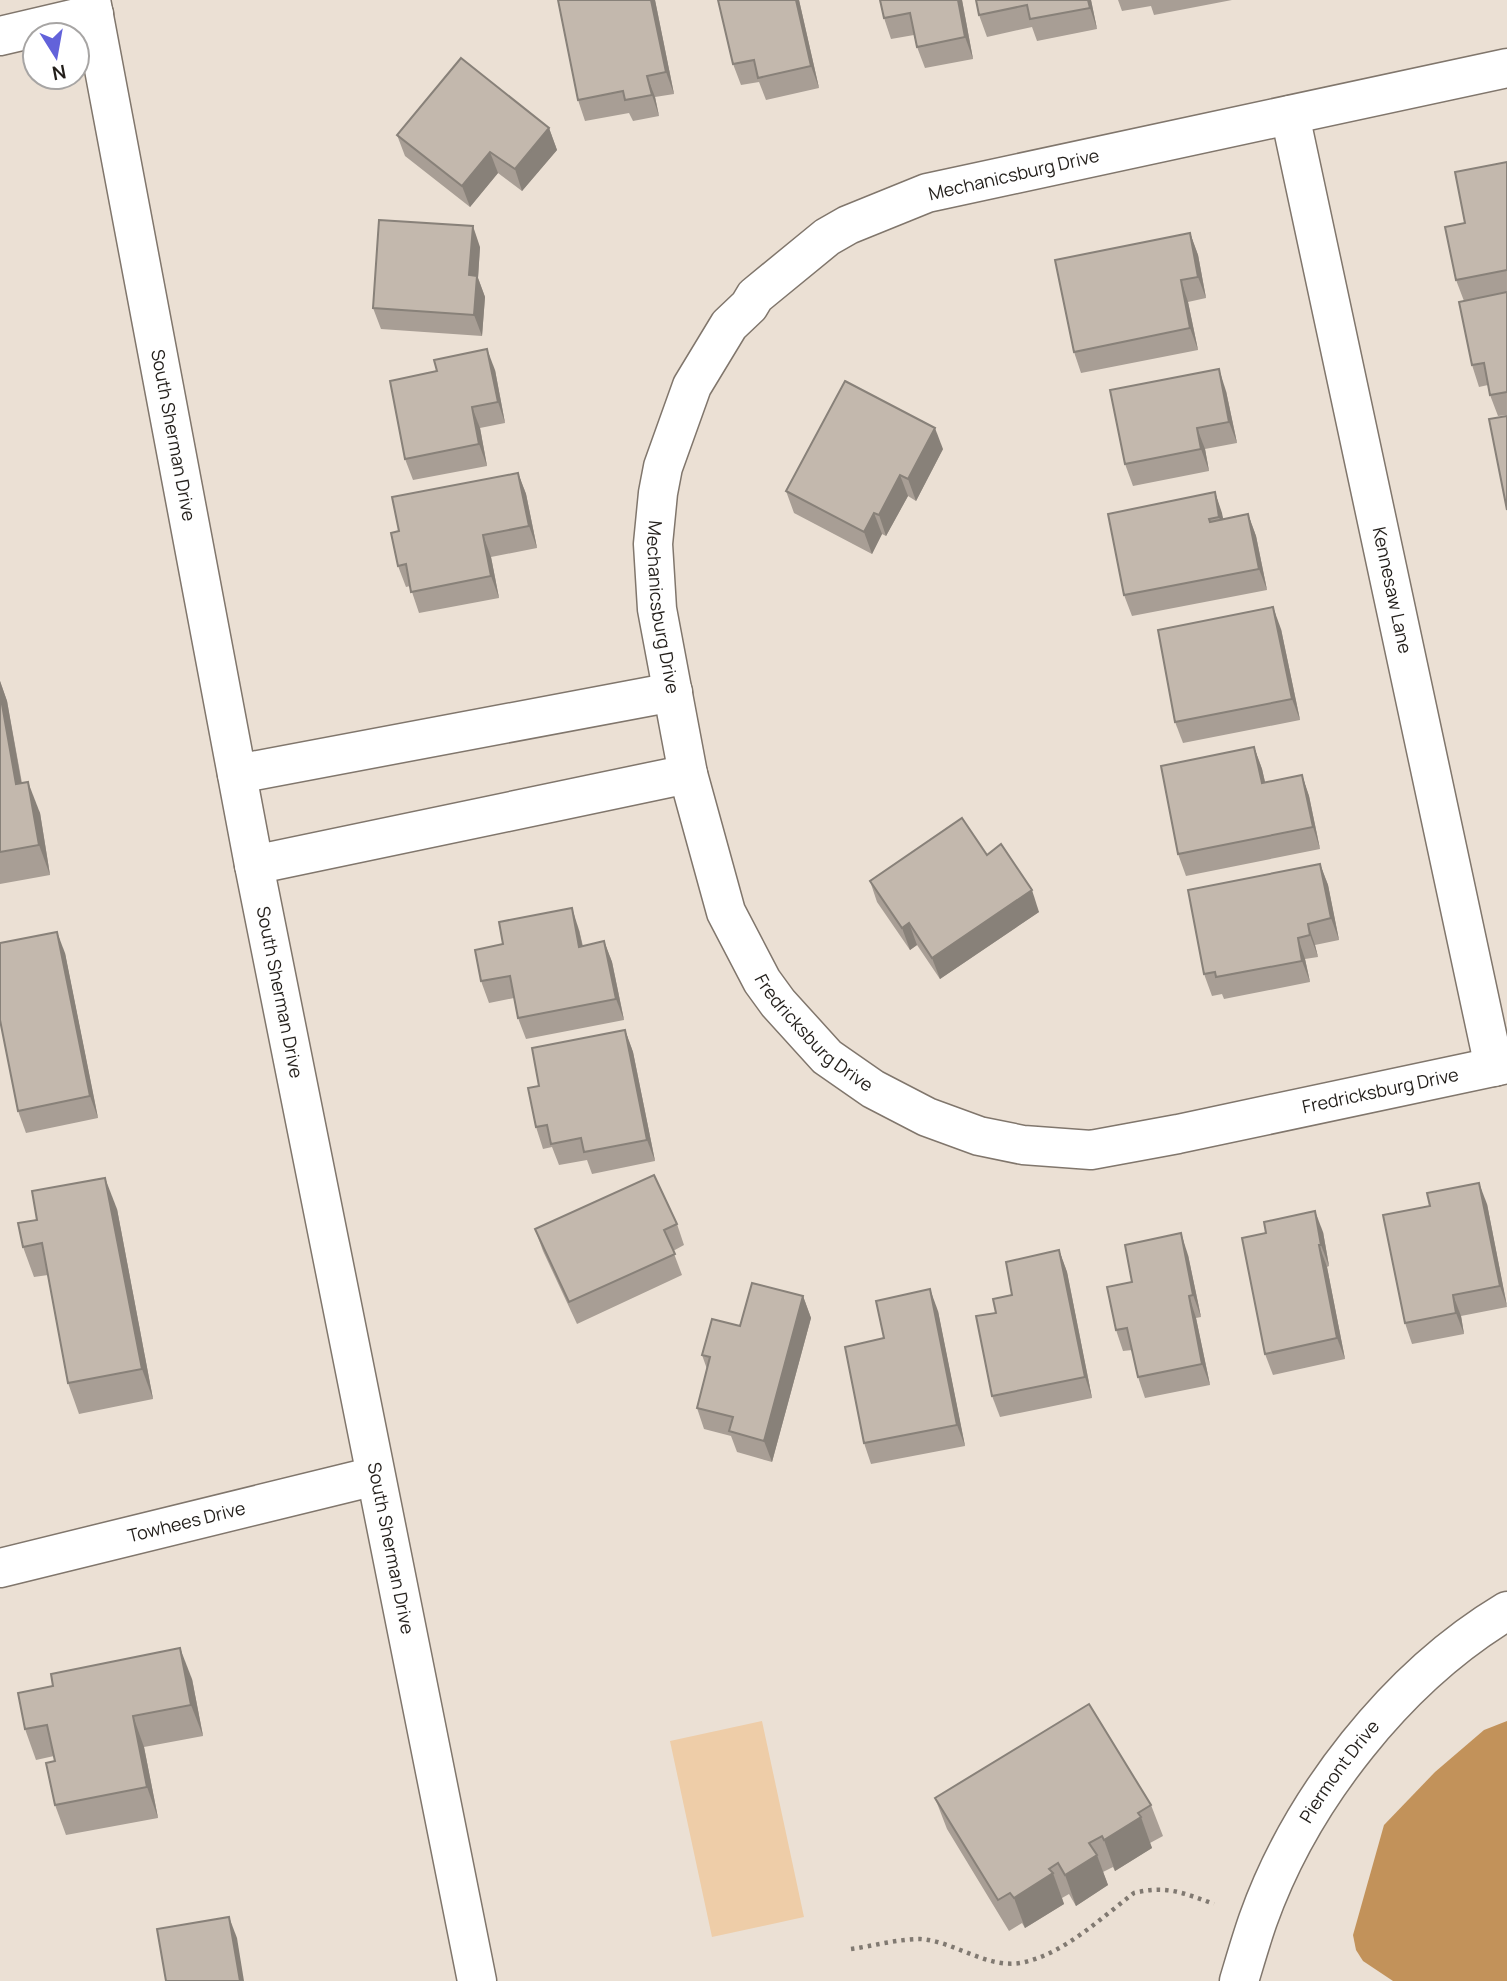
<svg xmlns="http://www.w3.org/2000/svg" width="1507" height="1981" viewBox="0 0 1507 1981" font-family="Manrope,sans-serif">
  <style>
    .green { fill: #eecda8 }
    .water { fill: #c2925a }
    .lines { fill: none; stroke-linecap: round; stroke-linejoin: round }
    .minor-casing { stroke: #80766c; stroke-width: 41 }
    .tertiary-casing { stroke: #80766c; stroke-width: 41 }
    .path { stroke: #807971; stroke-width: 4.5; stroke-dasharray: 3.5 5; stroke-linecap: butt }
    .minor { stroke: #fff; stroke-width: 38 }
    .tertiary { stroke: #fff; stroke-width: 38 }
    .wall { fill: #a89e95 }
    .shaded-wall { fill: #888179 }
    .building { fill: #c3b8ad; stroke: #888179; stroke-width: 2 }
    .labels { text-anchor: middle; stroke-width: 6; stroke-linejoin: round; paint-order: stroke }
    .street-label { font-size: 18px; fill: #231f1b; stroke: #fff }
  </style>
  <rect width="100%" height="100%" fill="#ebe0d4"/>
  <path class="green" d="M762,1721L804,1917L712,1937L670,1741Z"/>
  <path class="water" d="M1507,1721V1981H1393L1363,1961L1356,1950L1353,1935L1384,1825L1435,1772L1484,1730Z"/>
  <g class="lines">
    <defs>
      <g id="minor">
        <path id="s1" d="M1507,68L927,193L848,225L827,237L755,296L749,306L729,325L692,386L663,467L658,493L653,544L657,609L688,774L726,912L762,981L778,1003L827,1057L873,1089L927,1117L979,1136L1023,1145L1091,1150L1178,1134L1507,1064"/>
        <path id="s2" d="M1290,115L1494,1067"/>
        <path d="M237,774L673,692"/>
        <path d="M254,865L688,774"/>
        <path id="s3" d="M0,1568L375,1476"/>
        <path id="s4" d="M1239,1981C1245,1961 1251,1940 1258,1920C1301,1799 1397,1677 1507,1611"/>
      </g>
      <g id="tertiary">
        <path id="s5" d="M91,0L254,865L477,1981"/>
        <path d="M0,36L94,14"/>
      </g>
    </defs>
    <use href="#minor" class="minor-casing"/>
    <use href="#tertiary" class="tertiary-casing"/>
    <path class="path" d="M851,1949C873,1946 898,1939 920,1939C955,1941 989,1971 1025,1962C1066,1952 1101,1918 1134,1893C1166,1885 1184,1893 1214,1904"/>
    <use href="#minor" class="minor"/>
    <use href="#tertiary" class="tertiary"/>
  </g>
  <g class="wall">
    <path d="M558,0H655L674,94L655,97L659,116L633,121L629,113L585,121L578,100Z"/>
    <path d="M799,0L819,88L766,100L759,82L741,85L733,64Z"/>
    <path d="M962,0L973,59L925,68L917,47L914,35L891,39L884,18Z"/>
    <path d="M976,0H1091L1097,29L1037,41L1032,27L987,37L979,15Z"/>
    <path d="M1118,0H1232L1154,15L1151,6L1122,11Z"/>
    <path d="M549,128L557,150L522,191L498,173L470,207L405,156L397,135Z"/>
    <path d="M1507,162V415L1498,416L1490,395L1488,385L1479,387L1472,365L1464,301L1456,280L1465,223Z"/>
    <path d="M1190,233L1198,255L1206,298L1188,302L1198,350L1081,373L1074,352Z"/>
    <path d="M480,247L478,278L485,297L482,336L381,329L373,308Z"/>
    <path d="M495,370L505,423L480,428L487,466L413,480L405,459Z"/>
    <path d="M1226,391L1237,443L1205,449L1209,471L1133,486L1125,464Z"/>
    <path d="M943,449L916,501L908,496L886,536L882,534L872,554L794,513L786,491Z"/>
    <path d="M518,473L526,494L537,548L491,557L499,598L419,613L410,586L406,587L398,566L399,531Z"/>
    <path d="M1215,492L1223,519L1248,514L1256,536L1267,590L1132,616L1124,595Z"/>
    <path d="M1281,629L1300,720L1183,743L1175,722Z"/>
    <path d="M0,681L7,701L22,783L40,813L50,875L0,884Z"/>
    <path d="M1254,747L1262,769L1265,782L1302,775L1309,796L1320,849L1186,876L1178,854Z"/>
    <path d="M987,855L1039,912L940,979L917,945L910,950L877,902L870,881Z"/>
    <path d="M1320,864L1328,885L1339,940L1315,945L1318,957L1305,959L1310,982L1224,999L1222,994L1212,996L1204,974Z"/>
    <path d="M579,930L583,946L604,941L612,962L624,1020L526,1039L518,1018L514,998L489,1003L481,981Z"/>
    <path d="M65,953L98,1118L26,1133L18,1111Z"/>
    <path d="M625,1030L633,1052L655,1161L592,1174L587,1160L559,1165L552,1147L543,1149L536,1127L539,1086Z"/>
    <path d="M1487,1204L1507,1307L1461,1316L1464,1334L1412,1344L1405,1323Z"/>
    <path d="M117,1209L153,1399L79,1414L68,1383L48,1275L34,1277L23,1247Z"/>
    <path d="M677,1224L684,1245L673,1251L682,1275L577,1324L543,1251L535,1229Z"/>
    <path d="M1323,1232L1329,1266L1327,1267L1345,1359L1273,1375L1265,1354L1266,1233Z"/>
    <path d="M1059,1250L1067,1272L1092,1398L1000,1417L992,1396L996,1313Z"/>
    <path d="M1188,1255L1201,1317L1196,1318L1210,1385L1145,1398L1138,1377L1132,1350L1123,1351L1116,1330L1132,1282Z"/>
    <path d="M803,1296L811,1318L772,1462L737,1452L731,1436L704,1429L697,1408L707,1369L702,1355L740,1326Z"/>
    <path d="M938,1311L965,1446L871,1464L864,1443L884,1338Z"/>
    <path d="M192,1679L203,1736L144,1747L158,1818L66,1835L55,1805V1761L54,1756L36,1760L25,1729Z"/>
    <path d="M935,1798L1151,1805L1163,1836L1150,1843L1152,1848L1115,1871L1113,1867L1103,1872L1108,1885L1076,1906L1069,1894L1062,1898L1064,1904L1025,1928L1022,1923L1009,1931L947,1829Z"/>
  </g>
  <g class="shaded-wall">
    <path d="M651,0H655L674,94L666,72Z"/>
    <path d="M796,0H799L819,88L811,66Z"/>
    <path d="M958,0H962L973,59L965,37Z"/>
    <path d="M1088,0H1091L1097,29L1090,8Z"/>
    <path d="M647,76L655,97L659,116L652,95Z"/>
    <path d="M549,128L557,150L522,191L515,169Z"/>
    <path d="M490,152L498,173L470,207L462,186Z"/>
    <path d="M473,226L480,247L478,278L485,297L482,336L474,315L469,275Z"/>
    <path d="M1190,233L1198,255L1206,298L1198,277Z"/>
    <path d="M1181,280L1188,302L1198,350L1190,328Z"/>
    <path d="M487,349L495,370L505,423L498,402Z"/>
    <path d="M1219,369L1226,391L1237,443L1229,422Z"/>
    <path d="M472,407L480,428L487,466L479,444Z"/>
    <path d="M935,428L943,449L916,501L908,479Z"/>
    <path d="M1197,428L1205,449L1209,471L1201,449Z"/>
    <path d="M518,473L526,494L537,548L529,526Z"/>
    <path d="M900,475L908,496L886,536L879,515Z"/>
    <path d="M1215,492L1222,513L1227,538L1219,517Z"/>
    <path d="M874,513L882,534L872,554L864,532Z"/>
    <path d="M1248,514L1256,536L1267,590L1259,569Z"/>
    <path d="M483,535L491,557L499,598L491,576Z"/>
    <path d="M1273,607L1281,629L1300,720L1292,699Z"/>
    <path d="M0,681L7,701L27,815L16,784L0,693Z"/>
    <path d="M1254,747L1262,769L1270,804L1262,783Z"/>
    <path d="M1302,775L1309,796L1320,849L1313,827Z"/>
    <path d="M28,782L40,813L50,875L39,845Z"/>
    <path d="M1320,864L1328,885L1339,940L1331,918Z"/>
    <path d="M1032,890L1039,912L940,979L932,958Z"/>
    <path d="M572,908L579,930L587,968L579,947Z"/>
    <path d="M909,923L917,945L910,950L902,928Z"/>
    <path d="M1308,924L1315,945L1318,957L1310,935Z"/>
    <path d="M57,932L65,953L98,1118L90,1096Z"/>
    <path d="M1298,938L1305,959L1310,982L1302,961Z"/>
    <path d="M604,941L612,962L624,1020L616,999Z"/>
    <path d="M625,1030L633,1052L655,1161L647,1140Z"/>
    <path d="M105,1178L117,1209L153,1399L142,1369Z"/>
    <path d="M1479,1183L1487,1204L1507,1306L1500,1286Z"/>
    <path d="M1315,1211L1323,1232L1329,1266L1321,1245Z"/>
    <path d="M1181,1233L1188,1255L1201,1317L1193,1295Z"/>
    <path d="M1319,1245L1327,1267L1345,1359L1337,1338Z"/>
    <path d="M1059,1250L1067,1272L1092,1398L1085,1377Z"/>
    <path d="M930,1289L938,1311L965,1446L957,1425Z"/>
    <path d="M1453,1295L1461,1316L1464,1334L1456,1313Z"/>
    <path d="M803,1296L811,1318L772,1462L764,1441Z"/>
    <path d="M1189,1296L1196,1318L1210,1385L1202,1364Z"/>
    <path d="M180,1648L192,1679L203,1736L191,1705Z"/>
    <path d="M133,1716L144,1747L158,1818L147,1787Z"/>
    <path d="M1141,1817L1152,1848L1115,1871L1104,1840Z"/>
    <path d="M1097,1855L1108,1885L1076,1906L1065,1875Z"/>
    <path d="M1053,1873L1064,1904L1025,1928L1014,1898Z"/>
    <path d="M229,1917L237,1938L244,1981H240Z"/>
  </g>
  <g class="building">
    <path d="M558,0H651L666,72L647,76L652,95L625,100L623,91L578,100Z"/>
    <path d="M718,0H796L811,66L758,78L754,60L733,64Z"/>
    <path d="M880,0H958L965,37L917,47L910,13L884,18Z"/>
    <path d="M976,0H1088L1090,8L1030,19L1027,5L979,15Z"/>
    <path d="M461,58L549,128L515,169L490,152L462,186L397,135Z"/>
    <path d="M1507,162V270L1456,280L1445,227L1465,223L1455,172Z"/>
    <path d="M379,220L473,226L469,275L477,276L474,315L373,308Z"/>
    <path d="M1190,233L1198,277L1181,280L1190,328L1074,352L1055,260Z"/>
    <path d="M1507,292V392L1490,395L1484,363L1472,365L1459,302Z"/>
    <path d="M487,349L498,402L472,407L479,444L405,459L390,381L437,371L434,360Z"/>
    <path d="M1219,369L1229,422L1197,428L1201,449L1125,464L1110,390Z"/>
    <path d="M845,381L935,428L908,479L900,475L879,515L874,513L864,532L786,491Z"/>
    <path d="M1507,416V510L1489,419Z"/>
    <path d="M518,473L529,526L483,535L491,576L411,592L406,564L398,566L391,533L399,531L392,497Z"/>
    <path d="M1215,492L1219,517L1209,519L1210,522L1248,514L1259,569L1124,595L1108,514Z"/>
    <path d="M1273,607L1292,699L1175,722L1158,630Z"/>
    <path d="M0,693L16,784L28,782L39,845L0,852Z"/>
    <path d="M1254,747L1262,783L1302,775L1313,827L1178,854L1161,766Z"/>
    <path d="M962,818L987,855L1001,844L1032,890L932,958L909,923L902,928L870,881Z"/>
    <path d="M1320,864L1331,918L1308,924L1310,935L1298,938L1302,961L1216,977L1215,972L1204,974L1188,890Z"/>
    <path d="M572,908L579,947L604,941L616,999L518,1018L510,976L481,981L475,950L503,944L499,922Z"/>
    <path d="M57,932L90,1096L18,1111L0,1020V943Z"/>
    <path d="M625,1030L647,1140L584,1152L581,1138L551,1144L547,1125L536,1127L528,1088L539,1086L532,1048Z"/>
    <path d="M654,1175L677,1224L664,1230L675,1254L569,1302L535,1229Z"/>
    <path d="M105,1178L142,1369L68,1383L42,1243L23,1247L18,1223L37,1220L32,1191Z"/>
    <path d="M1479,1183L1500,1286L1453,1295L1456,1313L1405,1323L1383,1215L1430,1206L1427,1193Z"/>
    <path d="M1315,1211L1321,1245H1319L1337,1338L1265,1354L1242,1238L1266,1233L1264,1222Z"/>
    <path d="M1181,1233L1193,1295L1189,1296L1202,1364L1138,1377L1127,1328L1116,1330L1107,1287L1132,1282L1125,1245Z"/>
    <path d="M1059,1250L1085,1377L992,1396L976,1316L996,1313L993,1299L1012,1295L1006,1262Z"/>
    <path d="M752,1283L803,1296L764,1441L729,1431L733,1417L697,1408L710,1357L702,1355L712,1319L740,1326Z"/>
    <path d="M930,1289L957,1425L864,1443L845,1347L884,1338L876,1301Z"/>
    <path d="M180,1648L191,1705L133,1716L147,1787L55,1805L46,1763L55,1761L47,1725L25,1729L18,1693L53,1686L51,1674Z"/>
    <path d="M1089,1704L1151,1805L1138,1813L1141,1817L1104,1840L1102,1836L1089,1843L1097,1855L1065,1875L1058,1863L1049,1869L1053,1873L1014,1898L1010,1893L998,1900L935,1798Z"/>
    <path d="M229,1917L240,1981H166L157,1929Z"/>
  </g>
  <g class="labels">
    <g class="street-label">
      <text transform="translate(1014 175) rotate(-13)" y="6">Mechanicsburg Drive</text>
      <text dy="6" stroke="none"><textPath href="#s5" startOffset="443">South Sherman Drive</textPath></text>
      <text dy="6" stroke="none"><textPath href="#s2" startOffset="486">Kennesaw Lane</textPath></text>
      <text dy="6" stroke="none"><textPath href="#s1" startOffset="1134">Mechanicsburg Drive</textPath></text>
      <text dy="6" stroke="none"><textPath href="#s5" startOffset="1010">South Sherman Drive</textPath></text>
      <text dy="6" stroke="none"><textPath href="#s1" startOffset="1598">Fredricksburg Drive</textPath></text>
      <text dy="6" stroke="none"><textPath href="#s1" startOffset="2205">Fredricksburg Drive</textPath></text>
      <text dy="6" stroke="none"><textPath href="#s3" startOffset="192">Towhees Drive</textPath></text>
      <text dy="6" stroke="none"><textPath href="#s5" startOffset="1577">South Sherman Drive</textPath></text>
      <text dy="6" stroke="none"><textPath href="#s4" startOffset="234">Piermont Drive</textPath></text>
    </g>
  </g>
  <g transform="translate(56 56) rotate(169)"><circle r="33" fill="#ffffff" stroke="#a7a5a4" stroke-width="2"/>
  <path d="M0-5L12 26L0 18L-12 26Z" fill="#6262da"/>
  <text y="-10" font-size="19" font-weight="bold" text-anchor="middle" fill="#231f1b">N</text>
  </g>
</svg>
